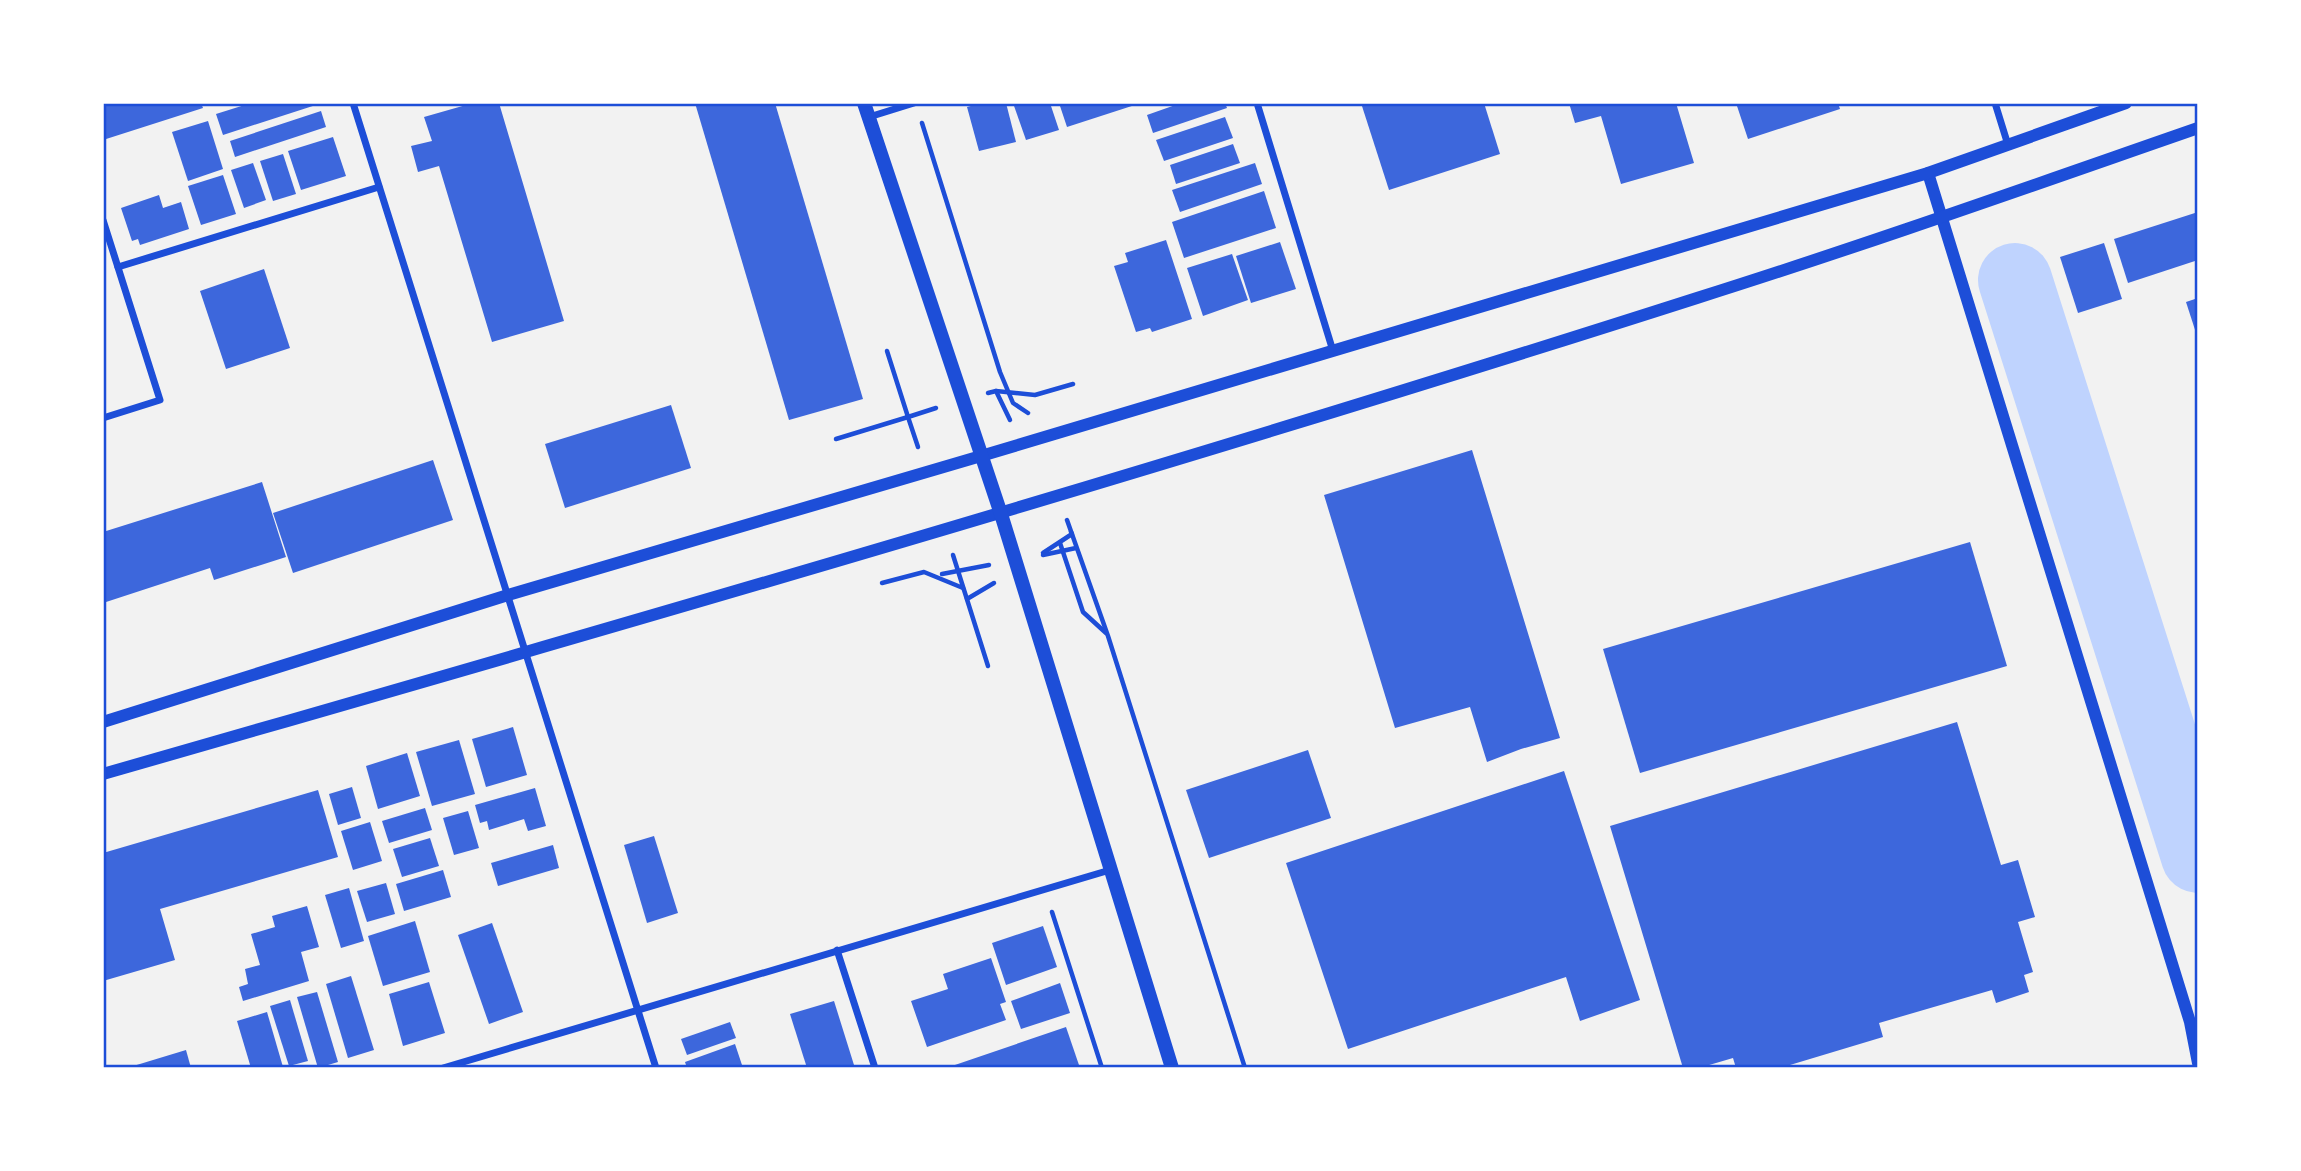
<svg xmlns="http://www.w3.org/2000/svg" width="2301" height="1171" viewBox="0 0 2301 1171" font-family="'Fira Sans',sans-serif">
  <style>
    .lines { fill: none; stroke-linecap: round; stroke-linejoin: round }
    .river { stroke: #bfd3fe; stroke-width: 74 }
    .building { fill: #3d67dc }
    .path { stroke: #1d4ed8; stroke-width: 4.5 }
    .minor { stroke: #1d4ed8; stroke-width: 7 }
    .tertiary { stroke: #1d4ed8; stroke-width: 12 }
    .secondary { stroke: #1d4ed8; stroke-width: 14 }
    .neatline { fill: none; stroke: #1d4ed8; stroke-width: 2.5 }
  </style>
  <rect width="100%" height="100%" fill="#f2f2f2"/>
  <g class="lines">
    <path class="river" d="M2015,280L2198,856"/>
  </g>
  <g class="building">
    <path d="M103,103H201L203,108L103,140Z"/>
    <path d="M251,103H319V104L223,135L216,114Z"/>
    <path d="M473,103H499L564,321L492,342L439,166L418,172L411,146L432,141L424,117Z"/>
    <path d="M695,103H775L863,399L789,420Z"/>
    <path d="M982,103H1006L1016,142L979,151L967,107Z"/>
    <path d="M1013,103H1050L1059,130L1026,140Z"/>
    <path d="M1059,103H1138V104L1067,127Z"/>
    <path d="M1181,103H1225L1227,108L1153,133L1147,115Z"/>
    <path d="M1361,103H1484L1500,154L1389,190Z"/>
    <path d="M1569,103H1676L1694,163L1621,184L1601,116L1575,123Z"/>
    <path d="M1736,103H1838L1840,109L1748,139Z"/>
    <path d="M321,111L326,127L235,157L230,141Z"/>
    <path d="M1225,117L1233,138L1164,161L1156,140Z"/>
    <path d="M208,121L223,169L188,181L172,132Z"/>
    <path d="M333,137L346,176L301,190L288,151Z"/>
    <path d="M1233,144L1240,163L1176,184L1170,165Z"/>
    <path d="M283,154L296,194L273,201L260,161Z"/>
    <path d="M253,163L266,200L244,208L231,170Z"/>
    <path d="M1255,163L1262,184L1180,212L1172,190Z"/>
    <path d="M223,175L236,214L201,225L188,186Z"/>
    <path d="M1264,191L1276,228L1184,258L1172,222Z"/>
    <path d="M159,195L163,208L181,202L189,229L140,245L138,239L132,241L121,208Z"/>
    <path d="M2198,212V260L2128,283L2114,239Z"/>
    <path d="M1166,240L1192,319L1152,332L1150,328L1136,332L1114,266L1128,262L1125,253Z"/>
    <path d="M1280,242L1296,289L1251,303L1236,256Z"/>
    <path d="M2104,243L2122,299L2078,313L2060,257Z"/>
    <path d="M1232,254L1248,300L1203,316L1187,268Z"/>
    <path d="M264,269L290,348L226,369L200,291Z"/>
    <path d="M2198,298V336H2197L2186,302Z"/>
    <path d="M671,405L691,468L565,508L545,444Z"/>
    <path d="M1472,450L1560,738L1521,749L1487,762L1470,707L1395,728L1324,495Z"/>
    <path d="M433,460L453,520L293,573L273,513Z"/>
    <path d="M262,482L286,557L214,580L210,568L103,603V532Z"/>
    <path d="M1970,542L2007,666L1640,773L1603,649Z"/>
    <path d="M1957,722L2001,865L2018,860L2035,917L2018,922L2033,972L2024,975L2029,992L1996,1003L1992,990L1879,1023L1883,1037L1780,1068H1736L1733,1058L1699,1068H1683L1610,826Z"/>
    <path d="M513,727L527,775L486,787L472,739Z"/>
    <path d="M459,740L475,794L432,806L416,752Z"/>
    <path d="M1308,750L1331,818L1209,858L1186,790Z"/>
    <path d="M407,753L420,796L378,809L366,766Z"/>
    <path d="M1564,771L1640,1000L1580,1021L1566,977L1348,1049L1286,863Z"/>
    <path d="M352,787L361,818L338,825L329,794Z"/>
    <path d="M535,788L546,826L528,831L524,819L489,830L487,821L480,823L475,805Z"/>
    <path d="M318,790L338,857L160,909L175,960L103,981V853Z"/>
    <path d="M425,808L432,830L389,843L382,821Z"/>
    <path d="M468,811L479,848L454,855L443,818Z"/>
    <path d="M370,822L382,861L353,870L341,831Z"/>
    <path d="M654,836L678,913L647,923L624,845Z"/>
    <path d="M430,838L439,866L402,877L393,849Z"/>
    <path d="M553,845L559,868L498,886L491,863Z"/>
    <path d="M443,870L451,897L404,911L396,884Z"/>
    <path d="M386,883L395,914L367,922L357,891Z"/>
    <path d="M349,888L364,941L341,948L325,895Z"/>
    <path d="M307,906L319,947L301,952L309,981L243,1001L239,987L248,984L245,969L260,965L251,934L275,927L272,916Z"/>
    <path d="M415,921L430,972L383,986L368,936Z"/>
    <path d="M492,923L523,1012L489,1024L458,935Z"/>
    <path d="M1043,926L1057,967L1006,985L992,943Z"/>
    <path d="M991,958L1006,1002L1000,1004L1006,1020L927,1047L911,1001L948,989L943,974Z"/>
    <path d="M351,976L374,1050L348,1058L326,984Z"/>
    <path d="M429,982L445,1033L403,1046L389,994Z"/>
    <path d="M1060,983L1070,1013L1021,1029L1011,1001Z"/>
    <path d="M317,992L338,1062L318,1068L297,997Z"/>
    <path d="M290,1000L308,1061L289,1066L270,1006Z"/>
    <path d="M834,1001L854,1065L846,1068H807L790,1014Z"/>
    <path d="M267,1012L283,1067L251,1068L237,1021Z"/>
    <path d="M730,1022L736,1038L687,1055L681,1039Z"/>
    <path d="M1066,1027L1080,1068H949V1067Z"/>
    <path d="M735,1044L743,1068H687L685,1062Z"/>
    <path d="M186,1050L191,1068H130V1067Z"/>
  </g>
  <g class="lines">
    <g class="path">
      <path d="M922,123L1000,372L1013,403L1028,413"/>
      <path d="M996,391L1035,395L1073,384"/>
      <path d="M988,393L996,391L1010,420"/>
      <path d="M836,439L908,417L887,351"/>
      <path d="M918,447L908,417L936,408"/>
      <path d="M1067,520L1108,636L1245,1068"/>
      <path d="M1060,543L1083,612L1106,633"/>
      <path d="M1043,553L1072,534L1071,532"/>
      <path d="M953,555L988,666"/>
      <path d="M1043,555L1076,548"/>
      <path d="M942,574L989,565"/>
      <path d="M882,583L924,572L963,588"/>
      <path d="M967,599L994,583"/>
      <path d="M1052,912L1102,1068"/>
    </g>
    <g class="minor">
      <path d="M353,103L656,1068"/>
      <path d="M1257,103L1333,351"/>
      <path d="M1995,103L2008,145"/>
      <path d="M869,117L914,103"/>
      <path d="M103,220L160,400L103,418"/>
      <path d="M118,267L379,187"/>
      <path d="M837,950L875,1068"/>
      <path d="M443,1068L1110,870"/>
    </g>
    <g class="tertiary">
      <path d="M1928,173L2190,1022L2198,1063"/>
      <path d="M103,722L508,595L981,456L1928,173L2126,103"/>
      <path d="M103,774C636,621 1169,467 1697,298C1865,245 2031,186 2198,128"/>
    </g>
    <path class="secondary" d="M864,103L1001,514L1172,1068"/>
  </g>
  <rect width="2301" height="1171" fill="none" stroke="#ffffff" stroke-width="210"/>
  <rect x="105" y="105" width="2091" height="961" class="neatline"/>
</svg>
